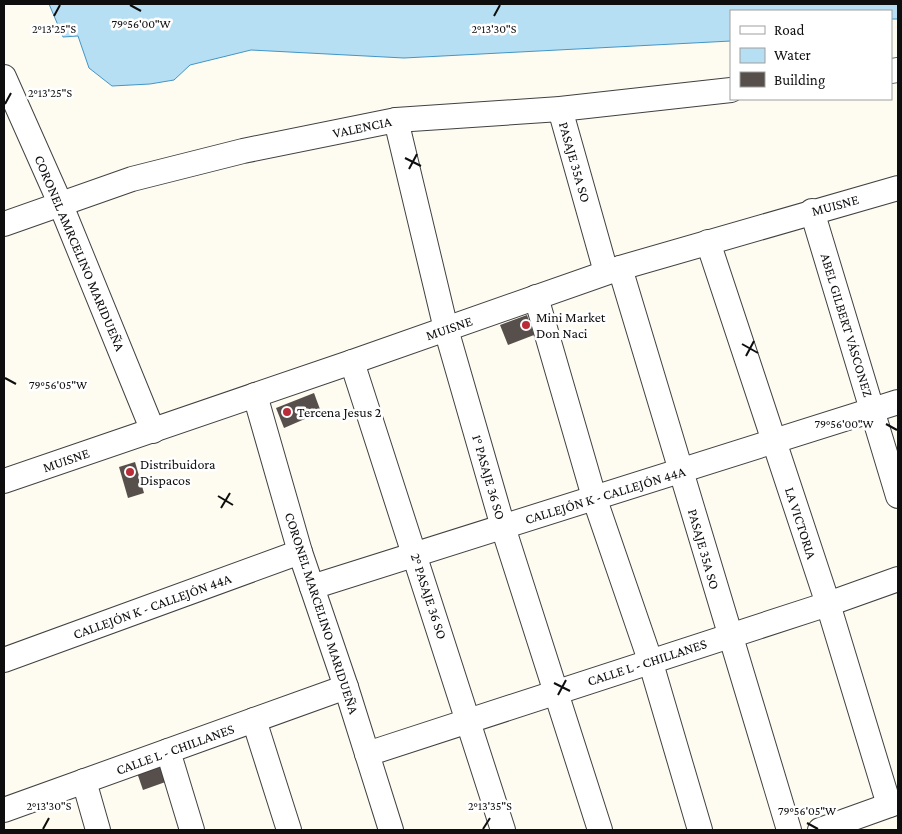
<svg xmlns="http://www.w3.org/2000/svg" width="902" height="834" viewBox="0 0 902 834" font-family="'Crimson Pro',serif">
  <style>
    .water { fill: #b7dff3; stroke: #4296c7 }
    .building { fill: #564f4b }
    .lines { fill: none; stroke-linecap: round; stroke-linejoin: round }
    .minor-casing { stroke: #414141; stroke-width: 26 }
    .minor { stroke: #fff; stroke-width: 24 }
    .ticks { fill: none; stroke: #0e0e0e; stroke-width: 2 }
    .poi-dot { fill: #b82d38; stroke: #fff; stroke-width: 2 }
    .labels { text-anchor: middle; stroke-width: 5; stroke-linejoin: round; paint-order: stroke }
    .street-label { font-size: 14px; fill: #0e0e0e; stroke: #fff }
    .poi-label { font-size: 14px; fill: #0e0e0e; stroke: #fff; text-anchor: start }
    .ticks-label { font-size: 12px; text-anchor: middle; fill: #0e0e0e; stroke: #fff; stroke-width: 5; stroke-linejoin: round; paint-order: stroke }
  </style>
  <rect width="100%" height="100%" fill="#fefbf0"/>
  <path class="water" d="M49,4H898V19H891V11H731V41L404,58L251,50L190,65L174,80L150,84L112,86L89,68L78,36L63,37Z"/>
  <g class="building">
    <path d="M527,315L534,335L508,345L500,325Z"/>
    <path d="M314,393L321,412L284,428L276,408Z"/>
    <path d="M135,462L144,493L128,498L119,467Z"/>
    <path d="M162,754L171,780L143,790L134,764Z"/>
  </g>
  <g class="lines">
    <defs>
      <g id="minor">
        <path d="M891,71L898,70"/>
        <path d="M4,77L60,203L153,431"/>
        <path d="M560,109L606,272"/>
        <path d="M396,120L446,329L503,527L600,830"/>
        <path d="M812,211L898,496"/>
        <path d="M4,224L132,179L243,151L396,120L560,109L731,90"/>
        <path d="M708,242L828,604L889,805"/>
        <path d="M620,268L789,830"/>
        <path d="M536,297L594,497L650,660L700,830"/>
        <path d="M352,362L503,830"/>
        <path d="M255,395L300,552L346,687L391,830"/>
        <path d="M4,481L352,362L620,268L898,188"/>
        <path d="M312,587L898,402"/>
        <path d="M4,660L300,552"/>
        <path d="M254,720L289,830"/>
        <path d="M168,751L192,830"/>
        <path d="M367,754L828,604L898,579"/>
        <path d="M84,781L98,830"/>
        <path d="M4,810L346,687"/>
        <path d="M820,830L898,802"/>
      </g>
    </defs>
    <use href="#minor" class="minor-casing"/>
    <use href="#minor" class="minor"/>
  </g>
  <path class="ticks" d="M130,5L141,11M54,16L60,5M494,16L500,5M5,104L11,93M405,158L421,166M409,169L417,154M742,344L758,353M746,356L754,341M5,378L16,384M886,424L897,430M218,496L233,505M221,508L230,493M554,683L570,691M558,695L566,680M807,823L818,829M43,829L49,818M483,829L490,818"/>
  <g class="poi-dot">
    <circle cx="526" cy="325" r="5"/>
    <circle cx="287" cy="412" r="5"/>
    <circle cx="130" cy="472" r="5"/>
  </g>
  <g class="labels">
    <g class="street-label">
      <text transform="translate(362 127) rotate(-12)" y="5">VALENCIA</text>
      <text transform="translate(575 162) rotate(74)" y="5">PASAJE 35A SO</text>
      <text transform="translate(835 205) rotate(-15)" y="5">MUISNE</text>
      <text transform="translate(80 253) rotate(67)" y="5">CORONEL AMRCELINO MARIDUEÑA</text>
      <text transform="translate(847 325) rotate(73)" y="5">ABEL GILBERT VÁSCONEZ</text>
      <text transform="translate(449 328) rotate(-19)" y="5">MUISNE</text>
      <text transform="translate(66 460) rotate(-19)" y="5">MUISNE</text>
      <text transform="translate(489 477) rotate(74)" y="5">1° PASAJE 36 SO</text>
      <text transform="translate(605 495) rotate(-17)" y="5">CALLEJÓN K - CALLEJÓN 44A</text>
      <text transform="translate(801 523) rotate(72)" y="5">LA VICTORIA</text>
      <text transform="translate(704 549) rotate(74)" y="5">PASAJE 35A SO</text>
      <text transform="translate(429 596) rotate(72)" y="5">2° PASAJE 36 SO</text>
      <text transform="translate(152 606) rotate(-20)" y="5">CALLEJÓN K - CALLEJÓN 44A</text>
      <text transform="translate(322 613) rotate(72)" y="5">CORONEL MARCELINO MARIDUEÑA</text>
      <text transform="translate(647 662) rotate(-18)" y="5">CALLE L - CHILLANES</text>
      <text transform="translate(175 749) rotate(-20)" y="5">CALLE L - CHILLANES</text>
    </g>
    <g class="poi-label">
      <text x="536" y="322">Mini Market<tspan x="536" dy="16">Don Naci</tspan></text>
      <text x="297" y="417">Tercena Jesus 2</text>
      <text x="140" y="469">Distribuidora<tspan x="140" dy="16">Dispacos</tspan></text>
    </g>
  </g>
  <g class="ticks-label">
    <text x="141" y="28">79°56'00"W</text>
    <text x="494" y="33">2°13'30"S</text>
    <text x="54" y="33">2°13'25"S</text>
    <text x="50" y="97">2°13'25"S</text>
    <text x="58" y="389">79°56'05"W</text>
    <text x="844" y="428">79°56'00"W</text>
    <text x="49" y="810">2°13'30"S</text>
    <text x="490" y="810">2°13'35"S</text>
    <text x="807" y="815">79°56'05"W</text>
  </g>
  <rect width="902" height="834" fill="none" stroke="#0e0e0e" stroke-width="10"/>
  <rect x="730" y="10" width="162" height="90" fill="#ffffff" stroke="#9f9f9f"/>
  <rect x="740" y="26" width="25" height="8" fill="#ffffff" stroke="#9f9f9f"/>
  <text x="774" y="35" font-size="15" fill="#0e0e0e">Road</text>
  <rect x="740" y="48" width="25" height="15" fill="#b7dff3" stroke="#9f9f9f"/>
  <text x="774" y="60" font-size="15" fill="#0e0e0e">Water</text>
  <rect x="740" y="72" width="25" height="15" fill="#564f4b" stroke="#9f9f9f"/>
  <text x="774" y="85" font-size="15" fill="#0e0e0e">Building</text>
</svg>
